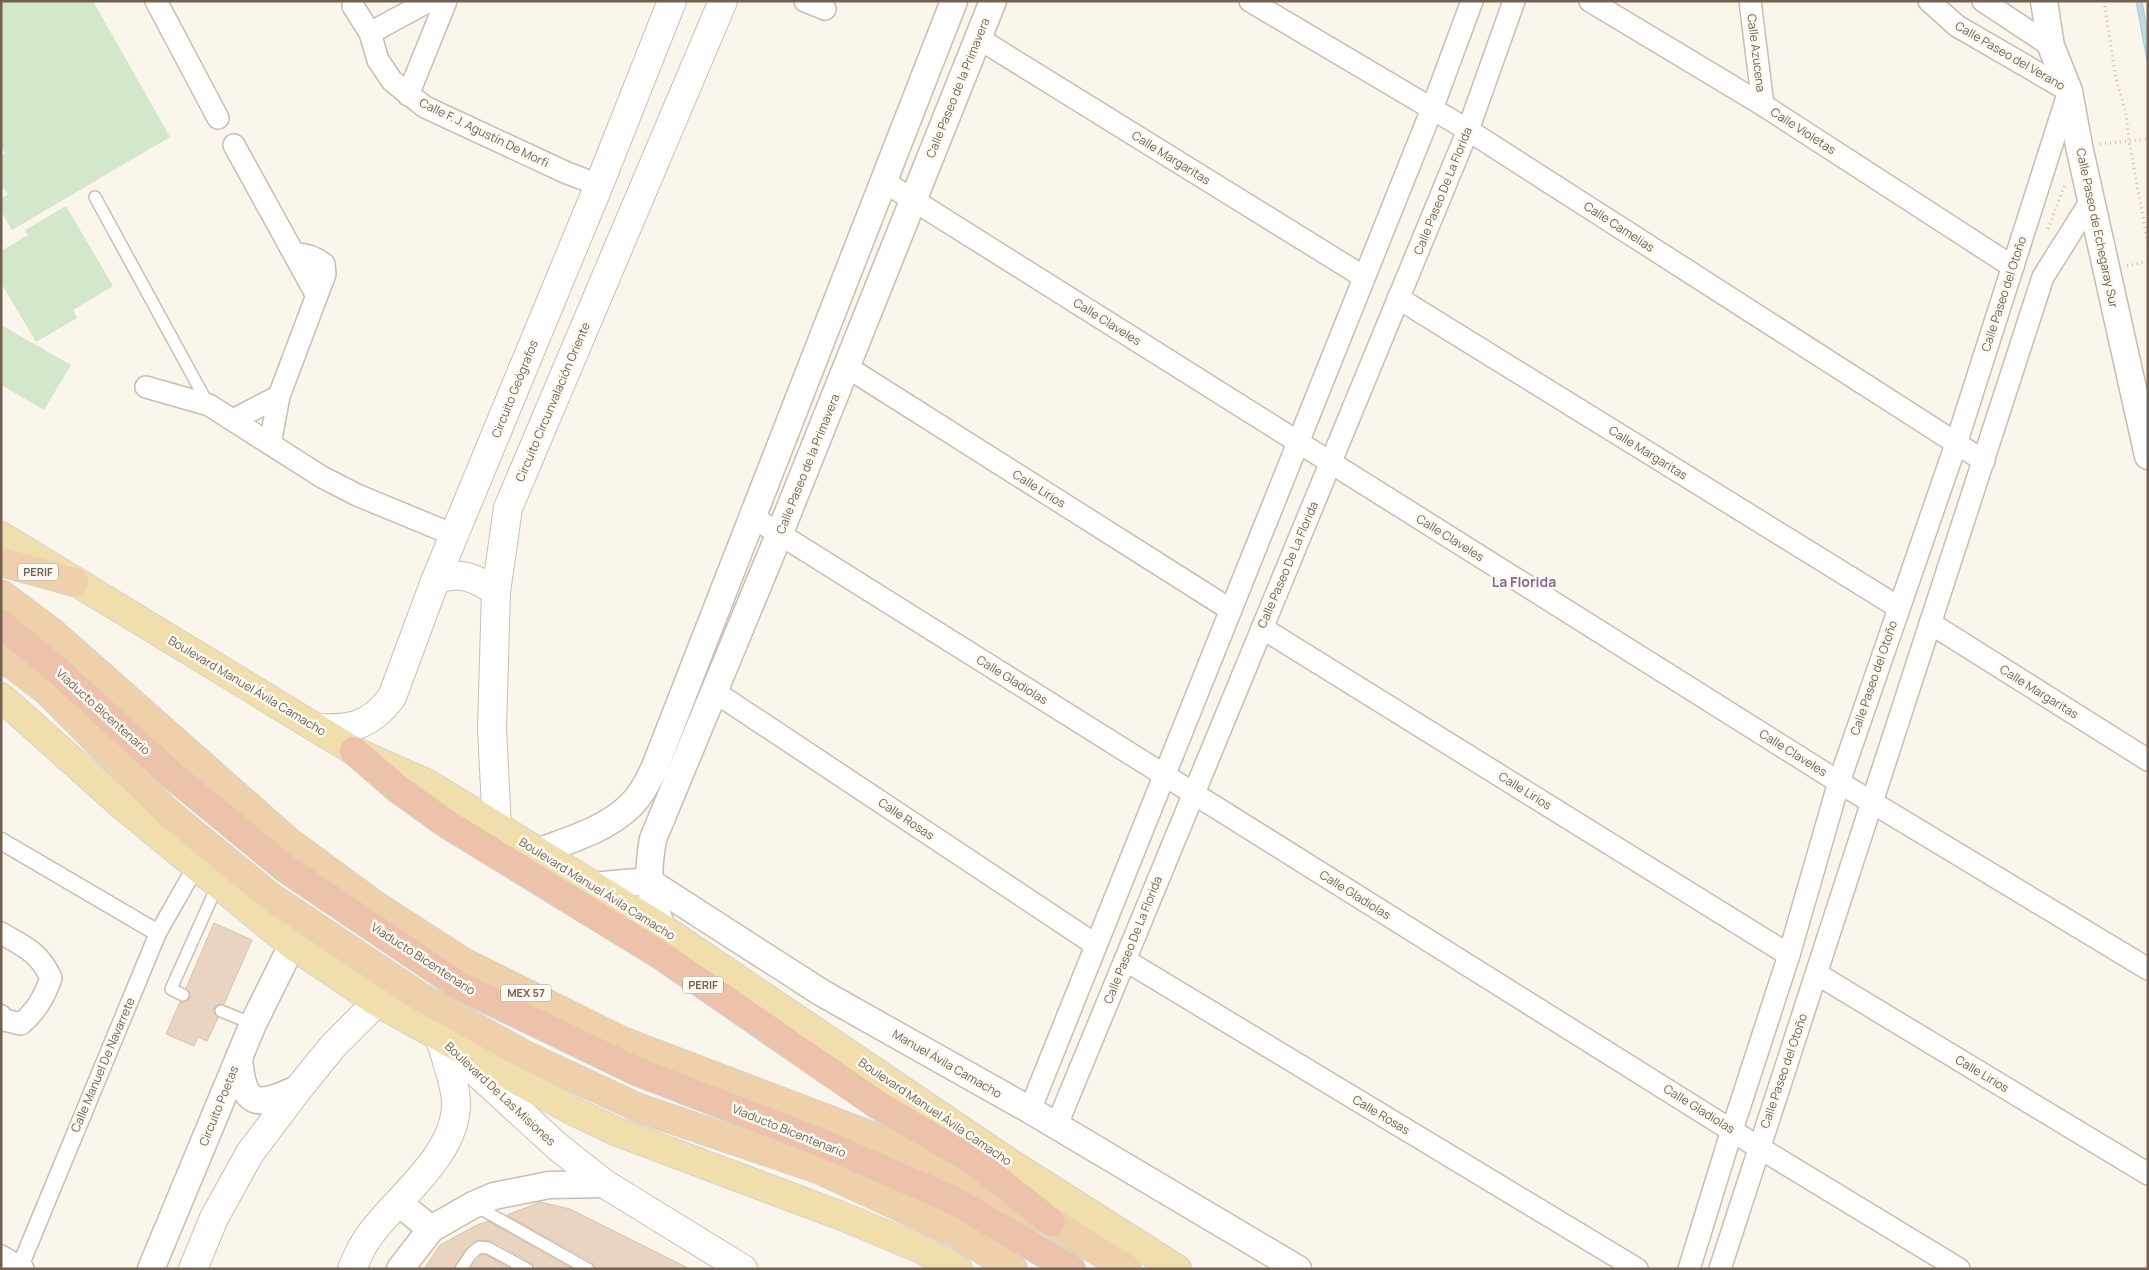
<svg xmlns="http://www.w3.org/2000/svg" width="2149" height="1270" viewBox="0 0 2149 1270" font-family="Manrope,sans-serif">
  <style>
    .green { fill: #d3e7cb }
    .water { fill: #c2dae2; stroke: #a9c8d3 }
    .building { fill: #e8d4c1; stroke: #ddc2a9 }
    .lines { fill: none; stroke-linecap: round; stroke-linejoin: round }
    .service-casing { stroke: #c9bdaf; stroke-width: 14 }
    .pedestrian-casing { stroke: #c9bdaf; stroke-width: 19 }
    .minor-casing { stroke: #c9bdaf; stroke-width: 24 }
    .tertiary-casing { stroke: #c9bdaf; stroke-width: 29 }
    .secondary-casing { stroke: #ccbeae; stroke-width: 30 }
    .primary-casing { stroke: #d8d2ce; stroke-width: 30 }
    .trunk-casing { stroke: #d8d2ce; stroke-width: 30 }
    .motorway-casing { stroke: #d8d2ce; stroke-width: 30 }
    .path { stroke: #d2bda9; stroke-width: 3; stroke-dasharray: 1 4; stroke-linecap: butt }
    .service { stroke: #fff; stroke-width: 11 }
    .pedestrian { stroke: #fff; stroke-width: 16 }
    .minor { stroke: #fff; stroke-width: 21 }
    .tertiary { stroke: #fff; stroke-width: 26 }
    .secondary { stroke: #fff; stroke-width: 28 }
    .primary { stroke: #f0deac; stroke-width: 28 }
    .trunk { stroke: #eed0ab; stroke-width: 28 }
    .motorway { stroke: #ecc2aa; stroke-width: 28 }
    .labels { text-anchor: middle; stroke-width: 5; stroke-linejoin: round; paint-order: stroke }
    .shield { fill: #fdfaf2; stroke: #9c8e81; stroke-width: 1 }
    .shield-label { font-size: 11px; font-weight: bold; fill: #736051 }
    .street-label { font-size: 12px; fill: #736051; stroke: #fdfaf2 }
    .neighbourhood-label { font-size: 14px; font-weight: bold; fill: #86698e; stroke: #fdfaf2 }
  </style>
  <rect width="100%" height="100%" fill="#faf6eb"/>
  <g class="green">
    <path d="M1,1H93L170,137L12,230L1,211V199L8,194L1,185V157L5,153L1,147Z"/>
    <path d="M66,206L113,286L73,310L77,318L36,342L1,283V251L28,235L25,230Z"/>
    <path d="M1,325L71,365L44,410L1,385Z"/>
  </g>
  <path class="water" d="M2136,1H2142L2148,35V66Z"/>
  <g class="building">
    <path d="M214,923L252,940L224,1004H220L214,1008V1012L218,1018L207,1041L198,1037L194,1046L166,1034L180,1002L187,1001L190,998L189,991L186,988Z"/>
    <path d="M540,1202L570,1209L690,1269H595L592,1262L507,1215Z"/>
    <path d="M488,1221L572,1269H534L531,1262L492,1241L479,1240L466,1249L454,1269H424L440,1245L475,1226Z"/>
    <path d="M481,1255H486L511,1269H470Z"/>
  </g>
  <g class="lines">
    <defs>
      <g id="service">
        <path d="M95,197L208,404"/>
        <path d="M183,995L171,989L218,884"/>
        <path d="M221,1011L253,1024"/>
        <path d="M474,1205L588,1269"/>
        <path d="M461,1269L471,1254L479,1247L488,1248L527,1269"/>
      </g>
      <g id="pedestrian">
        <path d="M1,841L158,933"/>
        <path d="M19,1269L158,933L196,866"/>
      </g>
      <g id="minor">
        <path d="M156,1L218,118"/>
        <path d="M805,1L825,9"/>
        <path d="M1250,1L1468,130L1984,461"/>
        <path d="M1590,1L1763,105L2013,267"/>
        <path d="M1750,1L1763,105"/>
        <path d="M1983,1L2051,46"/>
        <path d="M353,6L370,33L378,60L392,81L425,107L567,173L599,185"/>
        <path d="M370,33L429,1"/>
        <path d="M978,38L1364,277"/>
        <path d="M408,95L446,1"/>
        <path d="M234,145L316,294"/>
        <path d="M883,181L1850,789L2148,969"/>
        <path d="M1398,298L1898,607"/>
        <path d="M847,367L1231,610"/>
        <path d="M146,387L209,405L322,477L357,495L454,535"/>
        <path d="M233,420L279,396"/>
        <path d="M270,444L279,396L325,274L324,264C315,257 307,254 295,254"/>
        <path d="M754,518L1758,1147L1959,1269"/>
        <path d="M1930,623L2148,760"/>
        <path d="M1262,628L1789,955"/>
        <path d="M715,692L1096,945"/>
        <path d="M1,933C25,947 39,952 51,978C44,998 36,1011 21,1024L4,1020L1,1016"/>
        <path d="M1125,960L1637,1269"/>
        <path d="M1817,974L2148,1174"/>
        <path d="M1030,1110L1432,109L1472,1"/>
        <path d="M1056,1127L1468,130L1514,1"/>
        <path d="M1,1256L23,1269"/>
        <path d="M1689,1269L1732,1130L1789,955L1839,782L1956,444L2069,91L1957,26L1929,1"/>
        <path d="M1720,1269L2043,277L2092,199"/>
      </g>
      <g id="tertiary">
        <path d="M2044,1L2051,46L2069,91L2079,146L2148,456"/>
        <path d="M537,852C569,840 606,830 631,805C641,795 648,782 654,769L954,1"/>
        <path d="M592,886L648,881L822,993L1030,1110L1298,1269"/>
        <path d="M662,928C649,890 646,879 653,839L779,535L993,1"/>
        <path d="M239,1057C243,1108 256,1108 299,1088"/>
        <path d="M399,1203L431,1229"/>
        <path d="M151,1269L253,1024L292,945"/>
        <path d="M400,1269L431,1229L473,1205L494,1196L549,1185L605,1184"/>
      </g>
      <g id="secondary">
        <path d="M435,581C458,569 476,578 496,592"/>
        <path d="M316,728C351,730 370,726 392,697L435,581L599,185L672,1"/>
        <path d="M497,828L492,728L496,592L508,508L723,1"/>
        <path d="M451,1049L558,1147L605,1184L743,1269"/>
        <path d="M193,1269L214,1218L250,1153L299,1088L333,1046L377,1002"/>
        <path d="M352,1269C357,1257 362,1245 370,1235C398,1196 457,1155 456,1102C455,1081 446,1060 440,1039"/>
      </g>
      <g id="primary">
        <path d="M1,536L354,751L428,784L662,928L1010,1163L1177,1269"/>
        <path d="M1,697L124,807L292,945L377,1002L571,1110L615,1131L839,1215L921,1249L958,1269"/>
      </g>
      <g id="trunk">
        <path d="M1,562L74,582"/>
        <path d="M1,594L53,633L288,841L375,905L465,963L622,1041L890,1143L1051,1222L1127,1269"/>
        <path d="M1,656L47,691L166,811L271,897L419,996L525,1055L639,1108L818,1169L956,1233L1013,1269"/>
      </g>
      <g id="motorway">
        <path d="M1,624L56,669L173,776L285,868L460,986L636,1071L827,1145L953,1200L1071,1269"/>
        <path d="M354,751L398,789L447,824L662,956L878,1105L975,1162L1051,1222"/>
      </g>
    </defs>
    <use href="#service" class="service-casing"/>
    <use href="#pedestrian" class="pedestrian-casing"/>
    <use href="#minor" class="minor-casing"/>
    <use href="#tertiary" class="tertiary-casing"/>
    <use href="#secondary" class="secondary-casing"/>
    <use href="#primary" class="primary-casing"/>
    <use href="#trunk" class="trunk-casing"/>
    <use href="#motorway" class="motorway-casing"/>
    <g class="path">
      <path d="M2104,1L2116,79L2126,113L2129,141L2148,245"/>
      <path d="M2100,144L2148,139"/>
      <path d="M2048,229L2065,184"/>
      <path d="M2127,266L2148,261"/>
    </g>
    <use href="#service" class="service"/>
    <use href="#pedestrian" class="pedestrian"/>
    <use href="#minor" class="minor"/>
    <use href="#tertiary" class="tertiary"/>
    <use href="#secondary" class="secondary"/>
    <use href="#primary" class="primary"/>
    <use href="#trunk" class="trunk"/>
    <use href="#motorway" class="motorway"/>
  </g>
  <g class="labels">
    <g class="shield">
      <rect x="18" y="563.5" width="40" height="17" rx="4"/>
      <rect x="683" y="976.5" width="40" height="17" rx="4"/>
      <rect x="501" y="984.5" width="50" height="17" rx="4"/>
    </g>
    <g class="shield-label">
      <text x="38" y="576">PERIF</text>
      <text x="703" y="989">PERIF</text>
      <text x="526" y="997">MEX 57</text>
    </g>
    <g class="street-label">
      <text transform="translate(1756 53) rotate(83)" y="4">Calle Azucena</text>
      <text transform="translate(2010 56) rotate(30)" y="4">Calle Paseo del Verano</text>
      <text transform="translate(958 88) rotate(-68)" y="4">Calle Paseo de la Primavera</text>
      <text transform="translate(1803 131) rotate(33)" y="4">Calle Violetas</text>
      <text transform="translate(484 133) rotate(26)" y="4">Calle F. J. Agustín De Morfi</text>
      <text transform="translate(1171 158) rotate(32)" y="4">Calle Margaritas</text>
      <text transform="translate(1443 191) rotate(-68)" y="4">Calle Paseo De La Florida</text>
      <text transform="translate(1619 227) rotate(33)" y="4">Calle Camelias</text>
      <text transform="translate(2097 228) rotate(78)" y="4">Calle Paseo de Echegaray Sur</text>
      <text transform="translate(2004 294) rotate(-72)" y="4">Calle Paseo del Otoño</text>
      <text transform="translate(1107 322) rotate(32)" y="4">Calle Claveles</text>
      <text transform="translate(515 389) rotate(-68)" y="4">Circuito Geógrafos</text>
      <text transform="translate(553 402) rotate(-67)" y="4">Circuito Circunvalación Oriente</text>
      <text transform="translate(1648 453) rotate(32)" y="4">Calle Margaritas</text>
      <text transform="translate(808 464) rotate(-68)" y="4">Calle Paseo de la Primavera</text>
      <text transform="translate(1039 489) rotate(32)" y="4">Calle Lirios</text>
      <text transform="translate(1450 538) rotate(32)" y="4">Calle Claveles</text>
      <text transform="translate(1288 565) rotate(-67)" y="4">Calle Paseo De La Florida</text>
      <text transform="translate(1874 678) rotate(-71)" y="4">Calle Paseo del Otoño</text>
      <text transform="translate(1012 680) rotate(32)" y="4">Calle Gladiolas</text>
      <text transform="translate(247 686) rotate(31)" y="4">Boulevard Manuel Ávila Camacho</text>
      <text transform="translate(2039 692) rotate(32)" y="4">Calle Margaritas</text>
      <text transform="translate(103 712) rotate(42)" y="4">Viaducto Bicentenario</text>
      <text transform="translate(1793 753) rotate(32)" y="4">Calle Claveles</text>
      <text transform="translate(1525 791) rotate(32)" y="4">Calle Lirios</text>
      <text transform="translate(906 819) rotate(34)" y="4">Calle Rosas</text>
      <text transform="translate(597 889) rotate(32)" y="4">Boulevard Manuel Ávila Camacho</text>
      <text transform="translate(1355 895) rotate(32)" y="4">Calle Gladiolas</text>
      <text transform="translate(1133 940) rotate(-68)" y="4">Calle Paseo De La Florida</text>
      <text transform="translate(423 959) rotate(33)" y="4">Viaducto Bicentenario</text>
      <text transform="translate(947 1064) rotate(30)" y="4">Manuel Ávila Camacho</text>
      <text transform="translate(103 1065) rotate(-67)" y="4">Calle Manuel De Navarrete</text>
      <text transform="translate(1784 1071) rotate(-71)" y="4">Calle Paseo del Otoño</text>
      <text transform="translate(1982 1074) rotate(31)" y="4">Calle Lirios</text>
      <text transform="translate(500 1094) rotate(43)" y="4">Boulevard De Las Misiones</text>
      <text transform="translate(219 1106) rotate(-68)" y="4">Circuito Poetas</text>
      <text transform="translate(1699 1109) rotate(32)" y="4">Calle Gladiolas</text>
      <text transform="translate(935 1112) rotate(34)" y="4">Boulevard Manuel Ávila Camacho</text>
      <text transform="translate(1381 1115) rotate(31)" y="4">Calle Rosas</text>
      <text transform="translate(789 1131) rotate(22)" y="4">Viaducto Bicentenario</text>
    </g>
    <g class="neighbourhood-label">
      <text x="1524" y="587">La Florida</text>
    </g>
  </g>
  <rect width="2149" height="1270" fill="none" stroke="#736051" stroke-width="5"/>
</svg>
